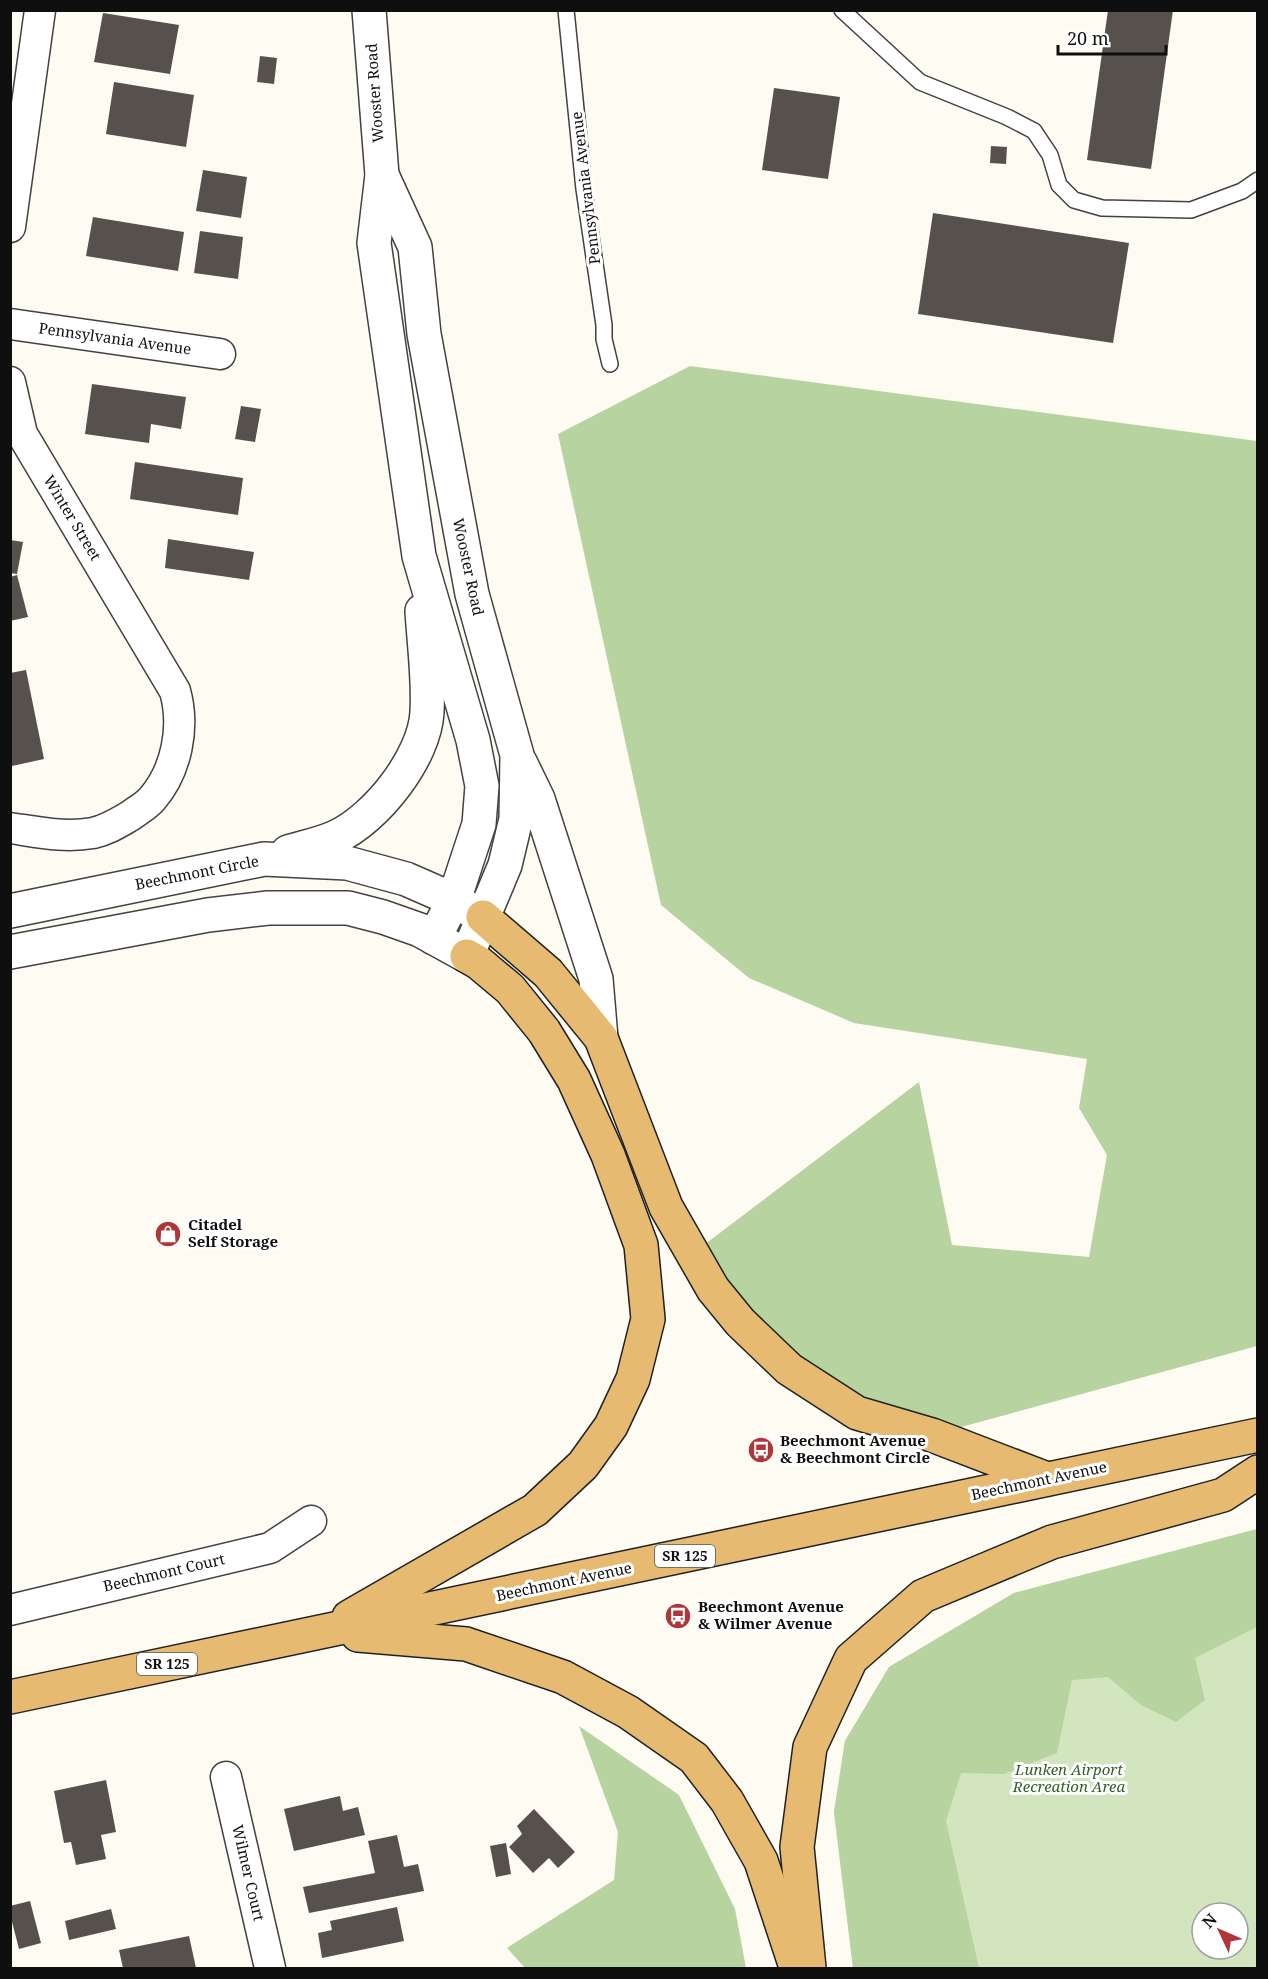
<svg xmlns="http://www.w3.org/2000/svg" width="1268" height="1979" viewBox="0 0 1268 1979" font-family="'Noto Serif',serif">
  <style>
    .green { fill: #d2e5bf; fill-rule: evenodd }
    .forest { fill: #b6d3a0 }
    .building { fill: #56514c }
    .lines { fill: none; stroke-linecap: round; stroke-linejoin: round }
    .service-casing { stroke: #424242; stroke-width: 18 }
    .minor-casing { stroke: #424242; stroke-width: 33 }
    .tertiary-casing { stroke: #424242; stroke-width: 36 }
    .trunk-casing { stroke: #202020; stroke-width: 36 }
    .service { stroke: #fff; stroke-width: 15 }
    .minor { stroke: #fff; stroke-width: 30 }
    .tertiary { stroke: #fff; stroke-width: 33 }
    .trunk { stroke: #e6ba71; stroke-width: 33 }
    .labels { text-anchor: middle; stroke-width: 6; stroke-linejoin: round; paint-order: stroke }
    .shield { fill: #fff; stroke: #575757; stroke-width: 1.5 }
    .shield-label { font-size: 14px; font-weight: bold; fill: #0f0f0f }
    .street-label { font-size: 15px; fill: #0f0f0f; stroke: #fff }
    .poi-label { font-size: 15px; font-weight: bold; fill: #0f0f0f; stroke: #fff; text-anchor: start }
    .park-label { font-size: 15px; font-style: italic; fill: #315f26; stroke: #fff }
  </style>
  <rect width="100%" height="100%" fill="#fdfbf2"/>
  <path class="green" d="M1257,1529V1968H853L834,1812L845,1741L889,1667L1014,1593ZM1202,1913H1238V1949H1202Z"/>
  <g class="forest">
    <path d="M690,366L1257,441V1346L932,1435L857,1413L692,1254L919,1082L952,1245L1089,1257L1107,1155L1079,1108L1087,1059L854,1023L749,978L661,905L558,434Z"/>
    <path d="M1257,1529V1627L1195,1658L1205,1700L1176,1722L1141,1705L1108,1677L1072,1680L1057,1753L1004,1774L961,1773L946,1821L979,1968H853L834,1812L845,1741L889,1667L1014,1593Z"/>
    <path d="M579,1726L679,1795L735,1909L746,1968H525L507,1948L614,1880L618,1832Z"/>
  </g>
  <g class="building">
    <path d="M1108,10H1173L1151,169L1087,160Z"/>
    <path d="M103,13L179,25L170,74L94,62Z"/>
    <path d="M260,56L277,58L274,84L257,82Z"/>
    <path d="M114,82L194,95L186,147L106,134Z"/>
    <path d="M774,88L840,97L828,179L762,170Z"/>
    <path d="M991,146L1007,147L1006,164L990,163Z"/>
    <path d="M203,170L247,177L241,218L196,211Z"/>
    <path d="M933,213L1129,243L1113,343L918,314Z"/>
    <path d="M93,217L184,232L178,271L86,256Z"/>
    <path d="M200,231L243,237L238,279L194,273Z"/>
    <path d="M92,384L186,397L181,429L151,424L149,443L85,434Z"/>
    <path d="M241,406L261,409L255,442L235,439Z"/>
    <path d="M135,462L243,478L238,515L130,499Z"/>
    <path d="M168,539L254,552L249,580L165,568Z"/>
    <path d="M10,540L23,542L17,574L10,573Z"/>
    <path d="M17,575L28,617L10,621V577Z"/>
    <path d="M26,670L44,759L12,766L10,756V673Z"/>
    <path d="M106,1780L116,1832L101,1835L106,1859L76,1865L71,1842L64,1843L54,1791Z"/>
    <path d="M340,1796L343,1811L358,1807L365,1835L294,1851L284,1809Z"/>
    <path d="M534,1809L575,1852L558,1868L549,1858L533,1873L509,1847L522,1834L517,1826Z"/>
    <path d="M397,1835L404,1867L418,1864L424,1891L309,1913L303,1887L375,1873L368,1841Z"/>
    <path d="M506,1843L511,1874L496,1877L490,1846Z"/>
    <path d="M30,1901L41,1943L19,1949L10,1914V1906Z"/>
    <path d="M397,1907L404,1941L322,1958L318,1933L332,1930L330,1921Z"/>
    <path d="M111,1909L116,1929L69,1940L65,1921Z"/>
    <path d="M189,1936L196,1968H123L119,1950Z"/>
  </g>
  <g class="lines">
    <defs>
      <g id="service">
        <path d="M566,10L584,189L604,325V339L610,364"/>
        <path d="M842,10L920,82L1007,117L1034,131L1050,155L1059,185L1074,200L1102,208L1191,210L1242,191L1258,180"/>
      </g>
      <g id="minor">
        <path d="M10,227L40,10"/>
        <path d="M10,324L220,354"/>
        <path d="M10,382L22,434L175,691C185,727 177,770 152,799C146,806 138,810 130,816C118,823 107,830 93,833C64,838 38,832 10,828"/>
        <path d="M10,1610L270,1548L311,1521"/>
        <path d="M226,1777L270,1968"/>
      </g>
      <g id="tertiary">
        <path d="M369,10L382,175L374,243L419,556L473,740L482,786L479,824L454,900L434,938"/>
        <path d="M520,762L538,799L596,979L601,1038"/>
        <path d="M288,852C304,847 321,844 336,837C376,819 425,757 427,712C429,680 424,644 422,611"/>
        <path d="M10,911L264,859L347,863L406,879L454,900L474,912"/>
        <path d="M10,952L208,915L268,908H348L383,917L420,930L467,956L505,865L516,819L517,755L472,594L424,334L415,247L382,175"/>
      </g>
      <g id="trunk">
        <path d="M483,917L548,973L601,1038L666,1207L713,1289L740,1322L789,1369L857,1413L932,1435L1047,1479"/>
        <path d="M349,1617L535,1510L583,1465L611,1426L633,1379L648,1319L641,1245L608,1155L574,1080L544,1031L510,989L479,963L467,956"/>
        <path d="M358,1635L466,1644L563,1677L628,1712L694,1758L727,1801L761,1861L795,1964"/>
        <path d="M10,1697L1258,1435"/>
        <path d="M809,1968L797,1847L810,1747L851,1659L923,1596L1052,1542L1223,1495L1258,1472"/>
      </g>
    </defs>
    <use href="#service" class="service-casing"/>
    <use href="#minor" class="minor-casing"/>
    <use href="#tertiary" class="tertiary-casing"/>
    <use href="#trunk" class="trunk-casing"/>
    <use href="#service" class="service"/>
    <use href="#minor" class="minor"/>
    <use href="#tertiary" class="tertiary"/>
    <use href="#trunk" class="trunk"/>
  </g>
  <defs>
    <symbol id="shop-disc" viewBox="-11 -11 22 22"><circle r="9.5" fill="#af373a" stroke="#fff"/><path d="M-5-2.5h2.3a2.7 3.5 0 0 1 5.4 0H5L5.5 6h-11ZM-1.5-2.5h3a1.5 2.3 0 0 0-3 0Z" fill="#fff"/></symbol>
    <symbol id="bus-disc" viewBox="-11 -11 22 22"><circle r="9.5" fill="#af373a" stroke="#fff"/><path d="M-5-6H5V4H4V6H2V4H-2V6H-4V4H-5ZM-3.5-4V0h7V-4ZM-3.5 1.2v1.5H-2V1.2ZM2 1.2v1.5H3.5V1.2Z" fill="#fff"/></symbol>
  </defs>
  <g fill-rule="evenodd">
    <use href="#shop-disc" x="153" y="1219" width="30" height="30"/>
    <use href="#bus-disc" x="746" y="1435" width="30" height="30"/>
    <use href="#bus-disc" x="663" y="1601" width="30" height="30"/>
  </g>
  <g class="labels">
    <g class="shield">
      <rect x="655" y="1545" width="60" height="22" rx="4.5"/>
      <rect x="137" y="1653" width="60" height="22" rx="4.5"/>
    </g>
    <g class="shield-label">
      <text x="685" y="1561">SR 125</text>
      <text x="167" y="1669">SR 125</text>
    </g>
    <g class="street-label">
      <text transform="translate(375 93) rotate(-94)" y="5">Wooster Road</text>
      <text transform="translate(586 188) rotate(-97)" y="5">Pennsylvania Avenue</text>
      <text transform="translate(115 339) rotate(8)" y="5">Pennsylvania Avenue</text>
      <text transform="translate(72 518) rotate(59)" y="5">Winter Street</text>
      <text transform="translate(468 567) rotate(78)" y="5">Wooster Road</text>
      <text transform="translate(197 873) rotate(-11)" y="5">Beechmont Circle</text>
      <text transform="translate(1039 1481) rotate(-12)" y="5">Beechmont Avenue</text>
      <text transform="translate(164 1573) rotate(-13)" y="5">Beechmont Court</text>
      <text transform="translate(564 1582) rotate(-12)" y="5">Beechmont Avenue</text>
      <text transform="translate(248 1873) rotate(77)" y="5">Wilmer Court</text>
    </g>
    <g class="poi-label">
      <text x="188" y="1230">Citadel<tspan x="188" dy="17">Self Storage</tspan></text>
      <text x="780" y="1446">Beechmont Avenue<tspan x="780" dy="17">&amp; Beechmont Circle</tspan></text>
      <text x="698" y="1612">Beechmont Avenue<tspan x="698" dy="17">&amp; Wilmer Avenue</tspan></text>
    </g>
    <g class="park-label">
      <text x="1069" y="1775">Lunken Airport<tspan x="1069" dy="17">Recreation Area</tspan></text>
    </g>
  </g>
  <rect width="1268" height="1979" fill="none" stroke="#0f0f0f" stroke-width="24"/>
  <g transform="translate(1220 1931) rotate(314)"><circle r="28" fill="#ffffff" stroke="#9f9f9f" stroke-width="1.5"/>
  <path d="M0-4.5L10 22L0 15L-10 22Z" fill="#af373a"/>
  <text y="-9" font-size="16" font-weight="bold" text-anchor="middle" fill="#0f0f0f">N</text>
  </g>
  <path d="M1058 45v9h108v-9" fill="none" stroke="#0f0f0f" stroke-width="3"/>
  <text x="1067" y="45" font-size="18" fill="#0f0f0f" stroke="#ffffff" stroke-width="4.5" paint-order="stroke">20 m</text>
</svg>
